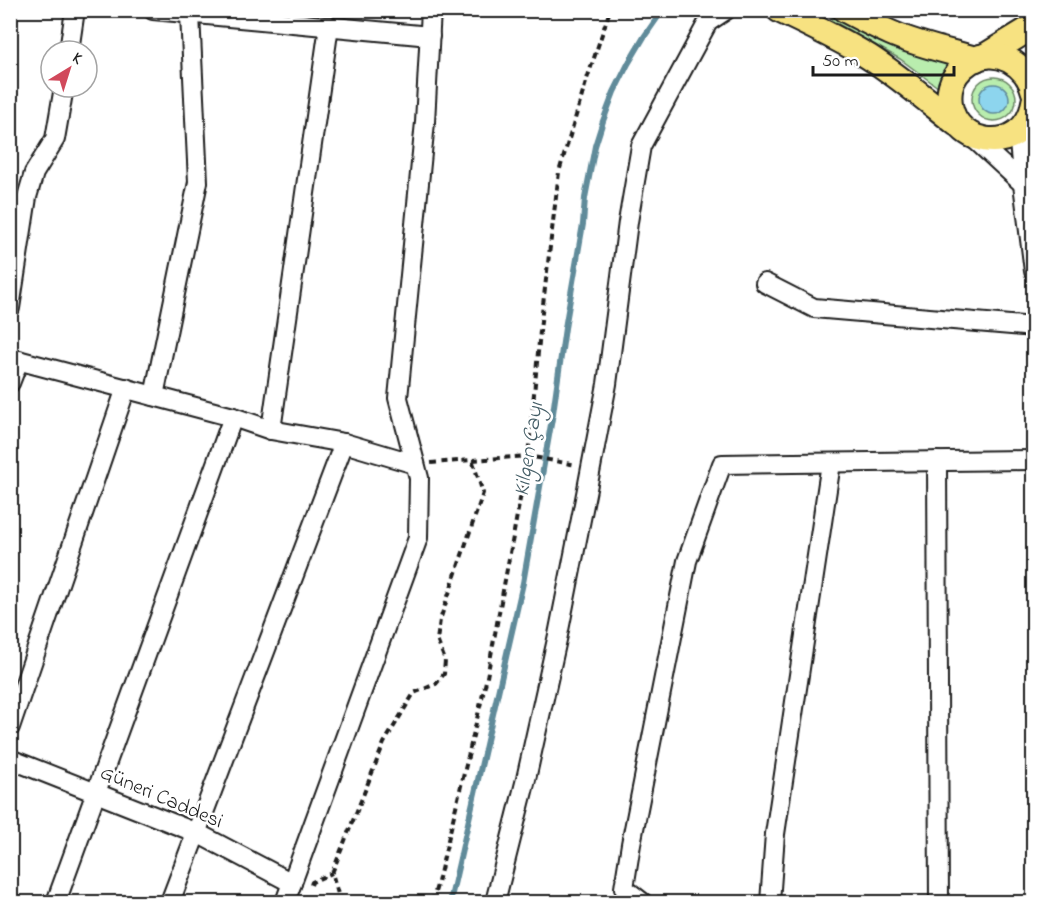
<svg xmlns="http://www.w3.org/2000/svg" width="1044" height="913" viewBox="0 0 1044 913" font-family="'Indie Flower',sans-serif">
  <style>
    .green { fill: #b9edae; stroke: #6a8465; stroke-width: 1.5 }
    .water { fill: #8dd5ee; stroke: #608b9a; stroke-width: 1.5 }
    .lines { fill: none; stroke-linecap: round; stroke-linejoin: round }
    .stream { stroke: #608b9a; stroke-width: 6 }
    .minor-casing { stroke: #1c1c1c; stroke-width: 22 }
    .major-casing { stroke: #1c1c1c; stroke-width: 28 }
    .path { stroke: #1c1c1c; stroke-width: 4; stroke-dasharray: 6 4.5; stroke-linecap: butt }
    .minor { stroke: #fff; stroke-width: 18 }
    .major { stroke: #f7e281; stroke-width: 24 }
    .labels { text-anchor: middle; stroke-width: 5; stroke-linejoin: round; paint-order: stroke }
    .street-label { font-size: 21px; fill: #1c1c1c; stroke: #fff }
    .water-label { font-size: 22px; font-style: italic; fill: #445d66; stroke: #fff }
  </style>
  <rect width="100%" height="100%" fill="#fff"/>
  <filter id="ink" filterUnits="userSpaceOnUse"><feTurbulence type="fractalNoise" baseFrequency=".0167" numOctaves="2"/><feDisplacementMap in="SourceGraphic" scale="12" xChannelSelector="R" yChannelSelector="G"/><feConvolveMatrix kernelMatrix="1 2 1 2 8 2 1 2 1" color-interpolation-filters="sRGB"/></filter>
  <g filter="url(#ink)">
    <g class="green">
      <path d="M833,16L873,35L956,59L939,88L900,59L831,20Z"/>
      <circle cx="994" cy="99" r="22"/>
    </g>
    <circle class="water" cx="994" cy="99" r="15"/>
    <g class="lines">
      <path class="stream" d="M450,902L523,583L553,413L565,328L583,224L585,198L595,146L603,121L614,92L628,64L644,37L662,11"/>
      <defs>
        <g id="minor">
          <path d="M153,10L430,36"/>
          <path d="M69,51L75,10"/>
          <path d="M971,136L1023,184L1018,132"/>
          <path d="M1023,184L1034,271"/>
          <path d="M765,283L814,308L1034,327"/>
          <path d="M10,308L27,197L34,173L55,139L64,87"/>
          <path d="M10,358L233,417L271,430L344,443L415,464"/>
          <path d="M10,383L19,360"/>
          <path d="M154,396L198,182L190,14"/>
          <path d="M271,430L329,26"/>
          <path d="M937,461L939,902"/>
          <path d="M10,727L126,388"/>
          <path d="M10,759L197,833L292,883"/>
          <path d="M56,902L233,417"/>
          <path d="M170,902L344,443"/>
          <path d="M285,902L418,538L419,478L398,398L425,122L431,10"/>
          <path d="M495,902L526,779L558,635L586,494L607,384L628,222L641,146L708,22L726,10"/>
          <path d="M642,902L624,888L631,844L687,561L722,464L1034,460"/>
          <path d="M770,902L775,834L831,463"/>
        </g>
        <g id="major">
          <path d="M779,10C809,25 840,39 869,57C900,77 928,101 957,124"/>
          <path d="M845,10C860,18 875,26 891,33C918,45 947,51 976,59"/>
          <path d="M985,56L1034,26"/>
          <path d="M1034,92C1027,64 997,46 971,61C960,68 952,78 950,90C942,147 1025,161 1034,102"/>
        </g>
      </defs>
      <use href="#minor" class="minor-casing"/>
      <use href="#major" class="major-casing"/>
      <g class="path">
        <path d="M679,10L692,16"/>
        <path d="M431,463L528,456L576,465"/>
        <path d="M311,885L312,882L332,873"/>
        <path d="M343,902L338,894L332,873L384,743L414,693L436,684L444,674L445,660L437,640L440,620L483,493L472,459"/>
        <path d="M432,902L438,882L487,677L528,456L541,321L559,172L587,79L610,10"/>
      </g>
      <use href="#minor" class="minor"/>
      <use href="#major" class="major"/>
    </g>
  </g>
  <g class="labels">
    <g class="street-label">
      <text transform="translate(162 796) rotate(23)" y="7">Güneri Caddesi</text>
    </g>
    <g class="water-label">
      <text transform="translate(527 449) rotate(-81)" y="8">Kilgen Çayı</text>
    </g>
  </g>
  <rect width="1044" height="913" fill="none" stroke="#fff" stroke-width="36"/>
  <rect x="18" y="18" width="1008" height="877" fill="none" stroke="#1c1c1c" stroke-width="2" filter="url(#ink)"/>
  <g transform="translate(69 69) rotate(38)"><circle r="28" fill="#ffffff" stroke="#a4a4a4" stroke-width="1.5"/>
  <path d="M0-4.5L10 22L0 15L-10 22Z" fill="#d1495b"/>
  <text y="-9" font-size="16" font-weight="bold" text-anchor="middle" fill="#1c1c1c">K</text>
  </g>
  <path d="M813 66v9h141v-9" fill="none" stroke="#1c1c1c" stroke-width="3"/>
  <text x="822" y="66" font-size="18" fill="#1c1c1c" stroke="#ffffff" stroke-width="4.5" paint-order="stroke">50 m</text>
</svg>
